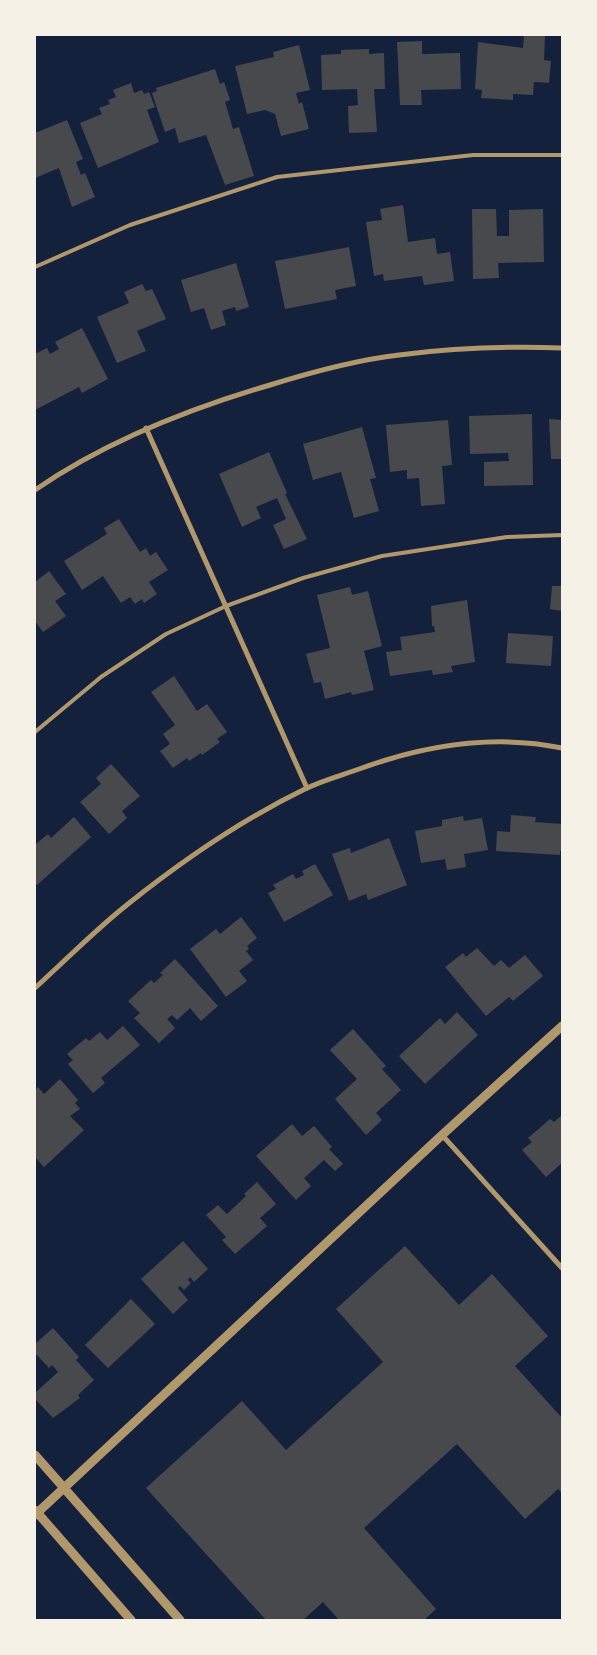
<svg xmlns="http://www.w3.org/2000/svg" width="597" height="1655" viewBox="0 0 597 1655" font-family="'Playfair Display',serif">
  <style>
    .building { fill: #48494c }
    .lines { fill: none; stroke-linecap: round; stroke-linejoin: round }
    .service { stroke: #b1986c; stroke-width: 4 }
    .minor { stroke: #b1986c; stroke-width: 5 }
    .tertiary { stroke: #b1986c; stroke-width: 9 }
  </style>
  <rect width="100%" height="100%" fill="#14213d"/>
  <g class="building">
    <path d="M524,35L545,36L544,60L551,61L549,83L534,82L533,95L513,94V100L481,98L482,90L475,89L478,42L523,48Z"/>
    <path d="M422,41V54L460,53L461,89L421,90L422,105H400L397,42Z"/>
    <path d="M299,45L310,90L296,93L299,104L302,102L309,129L281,136L275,114L265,110L247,114L235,66L274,57L273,52Z"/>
    <path d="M369,49V54L384,53L385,89H374L377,132L349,133L348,106L358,105L357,89L322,90L321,55L341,54V50Z"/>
    <path d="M215,69L220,84L224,82L230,100L225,102L233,129L239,127L254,176L225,185L206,135L179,143L175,128L165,132L152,93L157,91L156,88Z"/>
    <path d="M131,83L134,93L142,90L144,94L149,92L155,107L147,110L159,142L98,168L80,123L102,114L99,108L110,104L108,100L116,97L113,90Z"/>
    <path d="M67,120L83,159L76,162L81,175L85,173L95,197L72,207L59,168L35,178V133Z"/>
    <path d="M403,205L408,242L435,238L437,254L450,252L454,281L424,285L422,276L384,281L383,274L374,276L366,222L382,220L380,209Z"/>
    <path d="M472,209H496L497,236H509V210L543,209L544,262L498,263L499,278L473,279Z"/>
    <path d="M349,247L356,286L335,290L337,299L285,309L275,261Z"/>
    <path d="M236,263L249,307L236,311L235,307L222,311L226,325L211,330L204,308L191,312L181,280Z"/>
    <path d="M142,284L146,291L152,289L166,319L137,331L146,351L117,363L97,317L129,303L124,292Z"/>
    <path d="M82,328L108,379L82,393L79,387L35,410V354L47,348L50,354L59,349L55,342Z"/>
    <path d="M532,414L533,485L484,486V462L509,461L508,453L470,454L469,416Z"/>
    <path d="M549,419L562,420V459H551Z"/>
    <path d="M448,420L452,465L442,466L445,504L421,506L419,478L407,479V470L390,472L386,425Z"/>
    <path d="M362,427L376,478L370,479L379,511L354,518L341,472L313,480L303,444Z"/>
    <path d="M269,452L287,493L285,494L307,539L284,549L273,525L286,519L277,498L256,507L261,518L242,527L219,474Z"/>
    <path d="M119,519L140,552L146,548L150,556L156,552L168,570L149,582L157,594L144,603L142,599L135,604L130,597L121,603L103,576L82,590L64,561L107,534L104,528Z"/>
    <path d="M49,571L66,594L55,601L66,616L43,632L35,621V582Z"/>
    <path d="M552,586H562V611L550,609Z"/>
    <path d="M350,587L352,595L368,591L382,646L364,651L374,690L352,695L351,692L325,699L321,682L314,683L306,654L330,648L317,595Z"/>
    <path d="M467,600L475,662L451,666L453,672L433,675L432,670L390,676L386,652L402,650L400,637L435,632L434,626H432L431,606Z"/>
    <path d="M508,633L553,636L551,666L506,663Z"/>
    <path d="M174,676L197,711L207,704L227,732L217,739L220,742L202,755L201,753L189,761L187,758L173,768L160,751L170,744L163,734L175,725L151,692Z"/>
    <path d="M111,764L140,796L122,811L127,818L109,834L80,802L101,784L96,778Z"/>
    <path d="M511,815L536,817L535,822L562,824V851H560V855L496,851L497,831L510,832Z"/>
    <path d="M463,816L464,821L482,818L488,850L464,854L466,867L447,870L445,859L421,863L415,831L442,826V820Z"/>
    <path d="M74,817L91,837L37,885L35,883V842L36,844L48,834L51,838Z"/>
    <path d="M389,838L407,885L368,900L366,894L349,901L332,854L350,848L351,853Z"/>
    <path d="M315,864L333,895L284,922L268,893L276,889L273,885L293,874L296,879L304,875L302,871Z"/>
    <path d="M241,917L257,938L247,946L249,949L246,951L253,960L239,971L247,981L226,997L190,949L216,929L220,934Z"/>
    <path d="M477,948L494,966L501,960L509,968L525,955L543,976L513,1001L509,997L486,1016L445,967L463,953L466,957Z"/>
    <path d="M175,959L218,1006L201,1021L190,1008L177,1020L172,1015L167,1019L175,1028L159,1043L134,1018L140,1013L128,1001L151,980L154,983L163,975L160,973Z"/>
    <path d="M457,1012L478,1035L425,1084L399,1056L440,1018L445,1024Z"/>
    <path d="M123,1026L140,1045L101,1078L105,1083L93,1093L68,1064L73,1060L67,1054L86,1038L89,1041L100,1032L107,1040Z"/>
    <path d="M353,1029L386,1066L382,1069L401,1090L376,1113L382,1120L366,1135L335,1099L357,1079L330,1050Z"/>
    <path d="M60,1079L78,1100L75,1103L80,1109L70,1116L84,1130L44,1167L35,1157V1090L38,1087L44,1094Z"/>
    <path d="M561,1116L562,1163L546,1177L522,1150L532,1142L528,1138L550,1119L554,1122Z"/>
    <path d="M292,1124L302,1136L314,1126L332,1147L329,1149L343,1164L335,1171L324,1160L304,1178L311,1186L296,1200L256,1156Z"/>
    <path d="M257,1182L276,1204L260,1218L267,1226L235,1254L222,1240L226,1237L206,1215L218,1205L227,1214L246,1196L244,1194Z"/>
    <path d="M183,1241L208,1269L194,1282L190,1277L188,1280L191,1283L184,1290L180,1286L178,1288L188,1300L173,1314L141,1279Z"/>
    <path d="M405,1246L459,1305L492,1274L548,1336L515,1366L562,1418V1493L558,1489L525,1519L457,1444L364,1528L436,1609L424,1620H339L323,1602L303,1620H285L283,1619L282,1620H266L146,1488L242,1401L286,1450L383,1362L336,1309Z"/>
    <path d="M131,1299L155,1324L108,1368L85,1345Z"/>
    <path d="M53,1328L79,1357L76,1360L94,1380L78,1395L80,1398L53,1418L35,1399V1393L58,1372L52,1365L49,1368L35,1353V1344Z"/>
  </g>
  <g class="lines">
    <g class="service">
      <path d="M35,267L130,225L277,177L473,155H562"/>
      <path d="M35,732L101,677L166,634L226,606L303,578L382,556L507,537L562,535"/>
    </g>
    <g class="minor">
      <path d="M146,428L307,788"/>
      <path d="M35,490C106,441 188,409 270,385C312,372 355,360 399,355C453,348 508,346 562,348"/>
      <path d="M35,988C66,960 95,930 128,904C183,860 241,820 305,789C323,780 343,775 362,768C426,745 494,734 562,748"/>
      <path d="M442,1135L562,1268"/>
    </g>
    <g class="tertiary">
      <path d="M35,1455L180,1620"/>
      <path d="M35,1510L131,1620"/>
      <path d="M35,1515L442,1135L562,1026"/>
    </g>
  </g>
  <rect width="597" height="1655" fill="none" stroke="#f6f1e7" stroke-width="72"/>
</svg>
